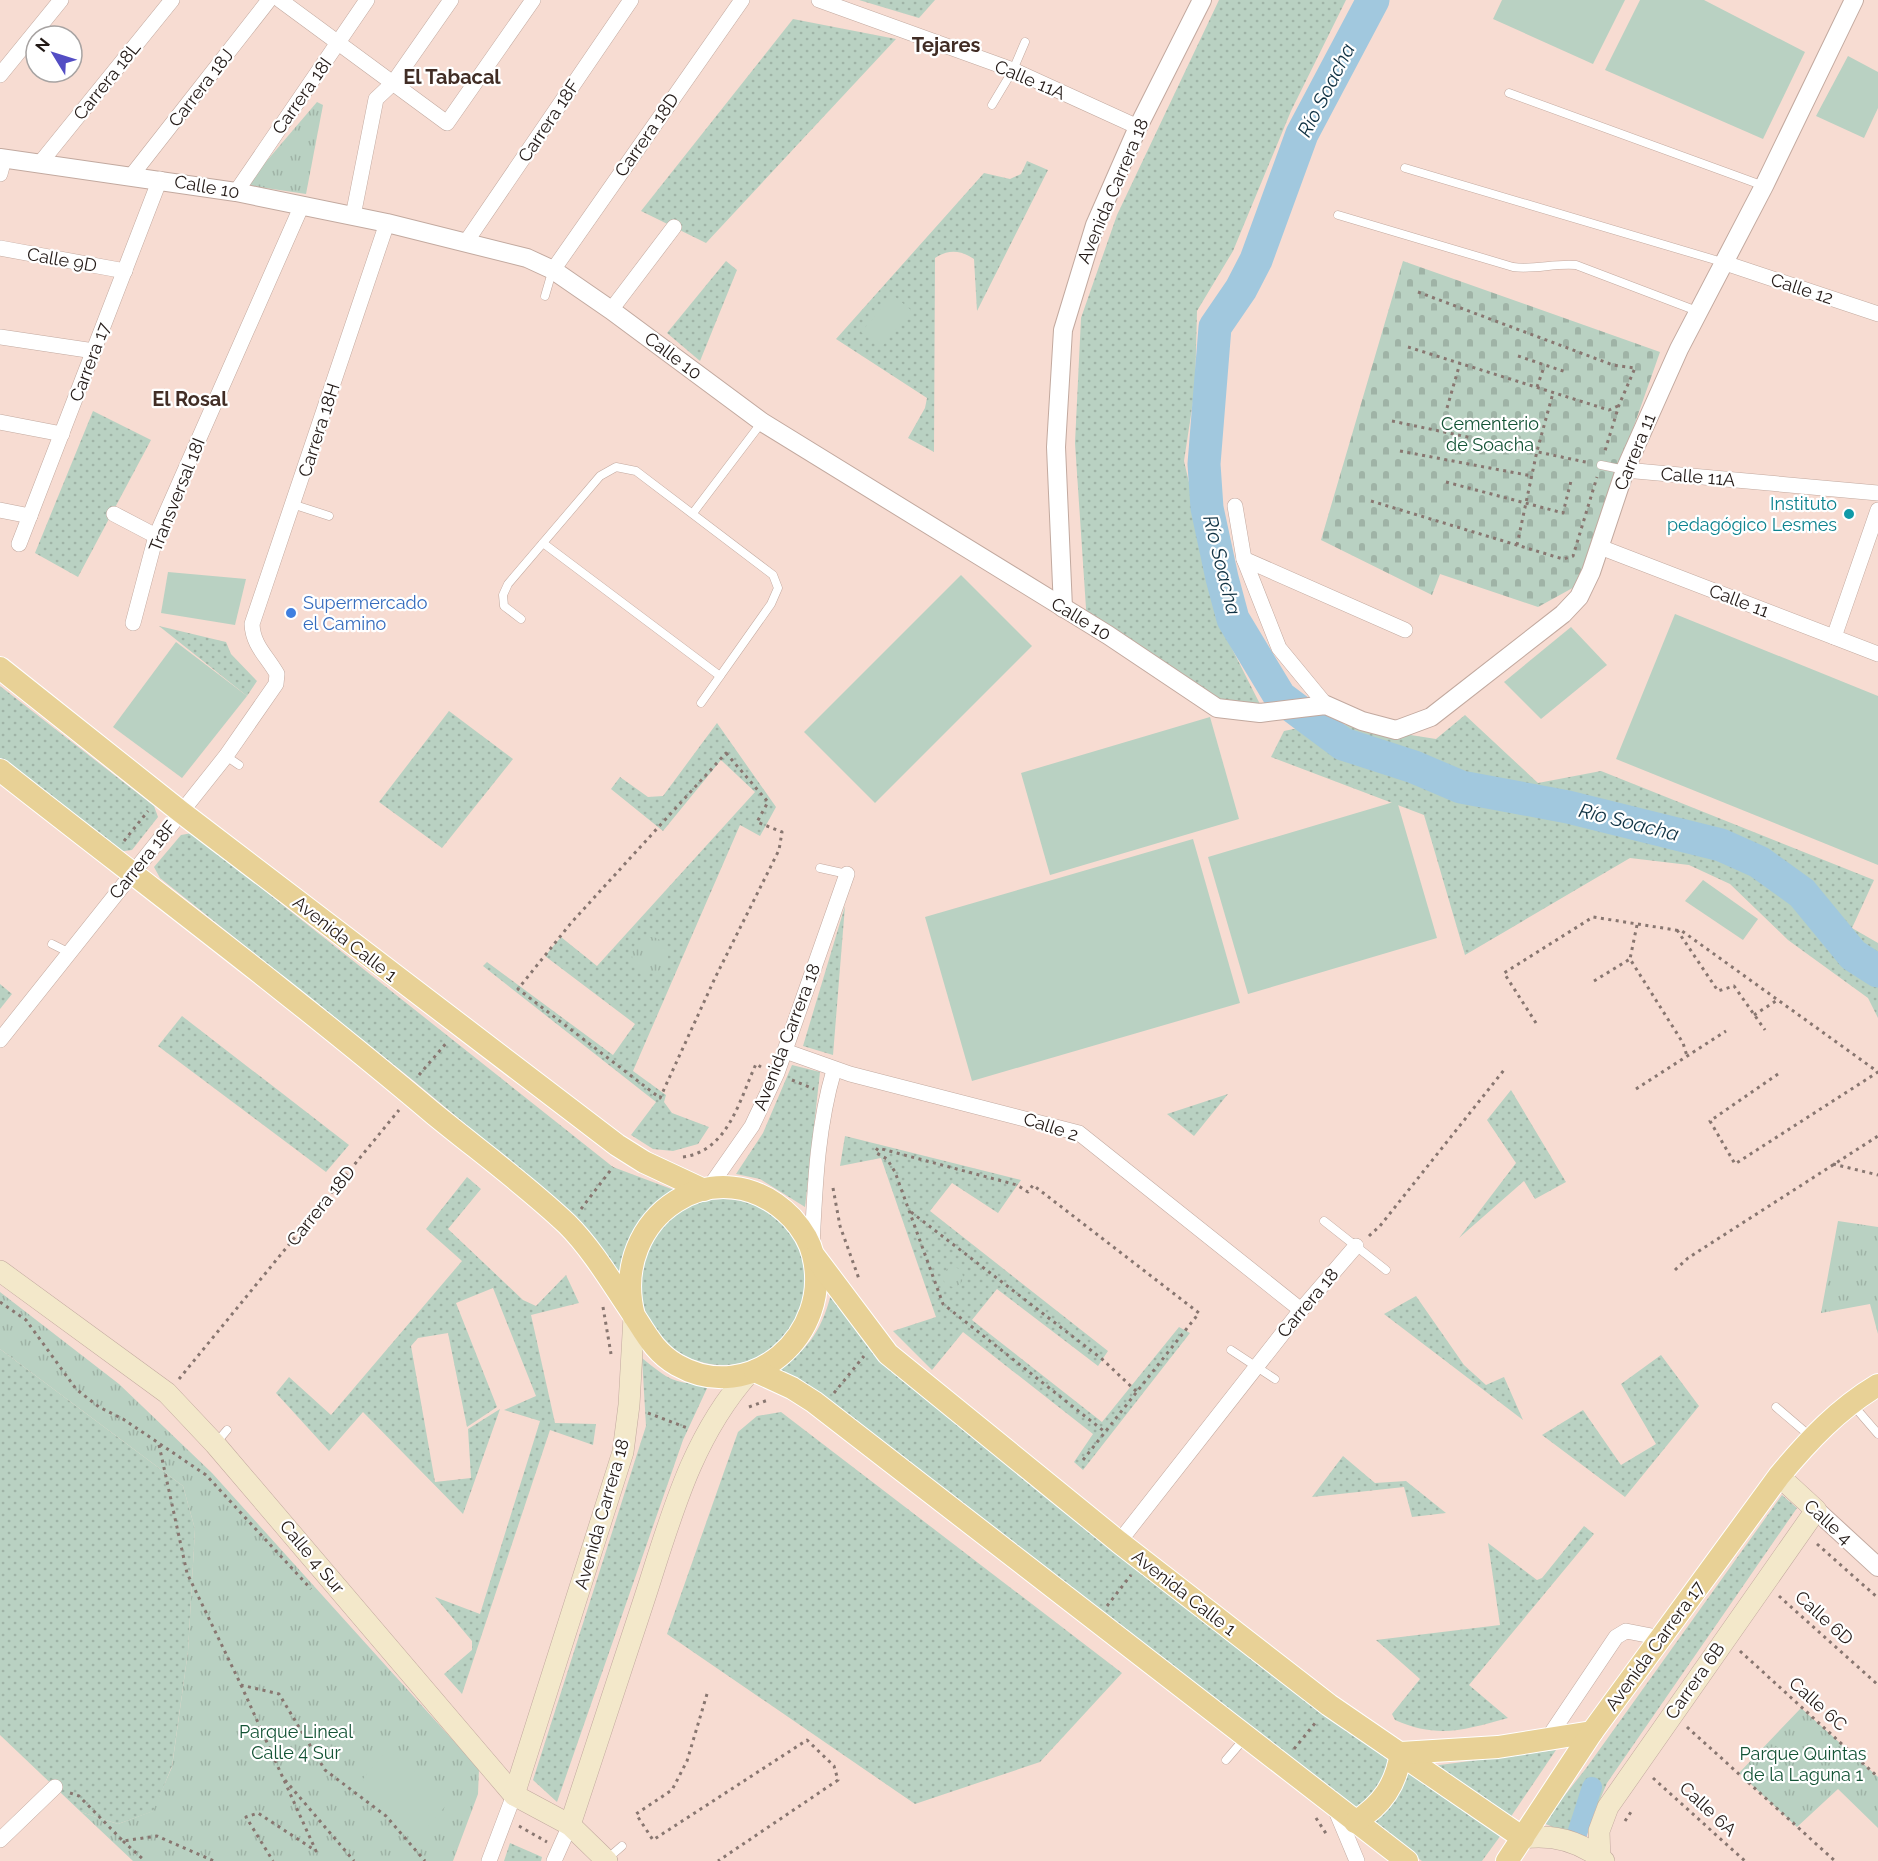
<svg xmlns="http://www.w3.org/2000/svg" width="1878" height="1861" viewBox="0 0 1878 1861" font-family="Raleway,sans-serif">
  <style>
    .grass { fill: url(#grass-dots) }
    .cemetery { fill: url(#cemetery-stones) }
    .park { fill: url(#park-tufts) }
    .pitch { fill: #b9d1c2 }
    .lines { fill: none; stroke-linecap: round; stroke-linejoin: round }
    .canal { stroke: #a1c8de; stroke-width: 20 }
    .river { stroke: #a1c8de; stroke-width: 33 }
    .service-casing { stroke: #c2a99f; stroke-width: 9 }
    .minor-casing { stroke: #c2a99f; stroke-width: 16 }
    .tertiary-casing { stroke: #c2a99f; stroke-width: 20 }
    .secondary-casing { stroke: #c2a99f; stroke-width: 22 }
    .primary-casing { stroke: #fff; stroke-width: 24 }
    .path { stroke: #887670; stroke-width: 3; stroke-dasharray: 3 4.5; stroke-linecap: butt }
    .service { stroke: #fff; stroke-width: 8 }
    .minor { stroke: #fff; stroke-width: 15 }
    .tertiary { stroke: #fff; stroke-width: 18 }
    .secondary { stroke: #f3e8ca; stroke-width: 21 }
    .primary { stroke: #e8d196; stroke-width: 22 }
    .culture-dot { fill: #0f9aa8; stroke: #fff; stroke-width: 2 }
    .shop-dot { fill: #3f7fe0; stroke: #fff; stroke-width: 2 }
    .labels { text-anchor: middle; stroke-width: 4.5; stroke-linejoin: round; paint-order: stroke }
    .street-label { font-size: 18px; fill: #231a17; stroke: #fff }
    .park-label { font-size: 18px; fill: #135335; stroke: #fff }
    .culture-label { font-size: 18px; fill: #0d838f; stroke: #fff; text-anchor: end }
    .shop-label { font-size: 18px; fill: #366cbe; stroke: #fff; text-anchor: start }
    .neighbourhood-label { font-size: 20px; font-weight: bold; fill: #412d25; stroke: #fff }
    .water-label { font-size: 20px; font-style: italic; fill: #134; stroke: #fff }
  </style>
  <defs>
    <pattern id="grass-dots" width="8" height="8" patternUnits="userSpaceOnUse" patternTransform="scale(1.5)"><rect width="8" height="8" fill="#b9d1c2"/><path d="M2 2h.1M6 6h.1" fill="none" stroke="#9fb3a6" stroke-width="1.8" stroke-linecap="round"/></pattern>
    <pattern id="cemetery-stones" width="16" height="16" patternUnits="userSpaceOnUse" patternTransform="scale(1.5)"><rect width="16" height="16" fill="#b9d1c2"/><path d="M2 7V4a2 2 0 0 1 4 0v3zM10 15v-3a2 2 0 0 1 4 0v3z" fill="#9fb3a6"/></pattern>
    <pattern id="park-tufts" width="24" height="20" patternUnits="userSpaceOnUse" patternTransform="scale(1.5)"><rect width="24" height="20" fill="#b9d1c2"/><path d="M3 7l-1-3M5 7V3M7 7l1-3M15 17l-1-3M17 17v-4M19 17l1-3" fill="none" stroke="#9fb3a6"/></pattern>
  </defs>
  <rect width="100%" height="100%" fill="#f7dcd2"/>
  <g class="grass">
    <path d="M859,0H935L919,18Z"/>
    <path d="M1219,0H1346L1291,111L1233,251L1197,311L1195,388L1184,461L1224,633L1264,712L1218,702L1087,623L1075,443L1081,318L1117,215Z"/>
    <path d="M793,19L896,39L706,243L641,211Z"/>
    <path d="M1027,161L1048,170L977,311L974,259C961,250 948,249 935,258L934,452L908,438L925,408L927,398L836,339L984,173L1010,179L1021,174Z"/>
    <path d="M726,261L737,270L700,361L667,333Z"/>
    <path d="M93,411L151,440L78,577L35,553Z"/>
    <path d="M159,626L226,642L231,654L257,681L247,696Z"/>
    <path d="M0,686L154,806L158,817L132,850L117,852L0,759Z"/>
    <path d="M449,711L513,759L442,848L379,802Z"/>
    <path d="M1465,715L1538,783L1601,771L1874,880L1852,928L1878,943V1018L1868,998L1788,940L1730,884L1689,865L1630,858L1465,955L1424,815L1271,757L1284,731L1328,722L1436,739Z"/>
    <path d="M717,723L776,807L760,836L740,825L633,1071L666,1095L664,1102L672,1113L709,1127L698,1144L673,1151L653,1149L631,1135L656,1102L483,966L487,962L613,1055L635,1024L545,956L561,937L597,966L755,792L721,760L663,831L611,789L620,777L648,797L663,796Z"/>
    <path d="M192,833L613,1167L674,1190C638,1220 630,1231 619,1276L575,1217L414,1081L160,878L154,867L181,835Z"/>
    <path d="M845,906L833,1055L803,1046Z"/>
    <path d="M0,984L12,994L0,1009Z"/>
    <path d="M182,1016L349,1145L326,1172L158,1046Z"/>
    <path d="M792,1065L820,1072L805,1207L760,1179L736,1174L763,1133Z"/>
    <path d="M1511,1090L1566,1182L1535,1199L1524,1181L1459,1238L1516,1163L1487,1120Z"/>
    <path d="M1228,1094L1194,1136L1167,1114Z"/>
    <path d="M845,1136L1021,1180L998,1213L952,1183L930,1211L1108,1351L1098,1366L997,1289L972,1320L1102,1422L1179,1327L1190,1333L1083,1470L1074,1462L1093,1434L963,1332L932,1370L893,1331L936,1317L881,1158L840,1166Z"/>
    <path d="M467,1177L481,1189L448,1229L523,1300L536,1306L566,1275L579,1303L531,1315L555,1423L596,1424L593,1445L550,1430L462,1694L444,1674L472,1650V1641L435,1597L480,1614L540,1421L504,1410L536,1396L493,1288L456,1303L497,1407L467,1427L448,1333L418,1338L411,1346L435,1482L471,1478L468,1429L500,1409L463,1514L363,1412L329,1451L276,1393L289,1377L331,1415L462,1261L426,1229Z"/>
    <circle cx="723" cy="1282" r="83"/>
    <path d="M831,1294L1324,1712L1396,1766L1360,1814L772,1375C805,1352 821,1334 831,1294Z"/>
    <path d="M1416,1296L1464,1365L1486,1385L1504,1377L1523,1420L1384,1314Z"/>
    <path d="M0,1349L183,1486L195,1529L188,1651L172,1766L154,1811L118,1824L81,1812L0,1735Z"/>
    <path d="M1661,1355L1699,1406L1625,1497L1542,1435L1583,1410L1621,1465L1656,1444L1621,1384Z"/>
    <path d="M642,1358C669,1380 674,1384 709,1384L683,1440L557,1802L533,1780L646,1426Z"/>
    <path d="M781,1412L1122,1673L1040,1762L915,1804L667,1634L738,1432L757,1416Z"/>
    <path d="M1343,1456L1375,1483L1406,1481L1446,1513L1412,1517L1404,1487L1312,1497Z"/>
    <path d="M1782,1495L1797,1508L1607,1783L1583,1839L1543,1823L1587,1767Z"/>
    <path d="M1584,1526L1594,1534L1469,1685L1508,1718C1464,1730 1438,1739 1395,1720L1392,1714L1420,1679L1376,1640L1500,1625L1488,1543L1537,1580L1542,1578Z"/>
    <path d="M1556,1750L1510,1818L1432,1766Z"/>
    <path d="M1409,1771L1501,1835L1482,1861H1422L1371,1825Z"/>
    <path d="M510,1843L542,1857L541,1861H504Z"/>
  </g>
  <path class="cemetery" d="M1403,261L1660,352L1578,585L1538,607L1440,574L1432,595L1321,540Z"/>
  <g class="park">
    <path d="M317,102L323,105L306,194L246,185Z"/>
    <circle cx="650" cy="955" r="18"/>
    <path d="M1838,1221L1878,1227V1334L1870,1304L1821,1313Z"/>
    <circle cx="953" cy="1277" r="10"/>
    <path d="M0,1292L119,1384L212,1473L479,1769L478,1794L453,1861H133L81,1812L118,1824L153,1811L172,1767L188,1651L195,1529L183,1486L0,1349Z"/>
    <path d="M1801,1708L1878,1777V1828L1838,1789L1797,1827L1739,1773Z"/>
  </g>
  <g class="pitch">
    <path d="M1502,0H1625L1593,64L1493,19Z"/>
    <path d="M1640,0H1704L1805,52L1763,139L1605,70Z"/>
    <path d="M1848,56L1878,72V108L1864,138L1816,116Z"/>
    <path d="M893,295L911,310L881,348L861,332Z"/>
    <path d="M168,572L246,579L235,625L161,613Z"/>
    <path d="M961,575L1032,646L875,803L804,732Z"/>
    <path d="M1675,614L1878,696V865L1616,759Z"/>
    <path d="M1571,627L1607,665L1541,719L1504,682Z"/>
    <path d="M176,642L247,696L182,778L113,727Z"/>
    <path d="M1210,717L1239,819L1050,875L1021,773Z"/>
    <path d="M1397,801L1437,938L1248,994L1208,857Z"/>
    <path d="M1193,839L1240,1003L972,1081L925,917Z"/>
    <path d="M1703,880L1758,919L1743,940L1685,901Z"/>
    <path d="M387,1750L450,1801L422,1833L362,1780Z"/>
  </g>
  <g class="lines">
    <path class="canal" d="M1575,1840L1592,1787"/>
    <path class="river" d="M1373,0L1302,134L1256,260L1241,289L1215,327L1204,464L1207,508L1222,578L1233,619L1280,697L1343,744L1414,767L1461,787L1568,807L1721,845L1759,862L1802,893L1853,955L1878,971"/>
    <defs>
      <g id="service">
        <path d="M1509,93L1764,186"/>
        <path d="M992,105L1013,70L1025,42"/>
        <path d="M1405,168L1722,262"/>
        <path d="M1338,215L1513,267C1535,270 1554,263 1576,265L1697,311"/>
        <path d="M545,296L552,272"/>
        <path d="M1601,465L1625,470"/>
        <path d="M295,505L329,516"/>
        <path d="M693,513L762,422"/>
        <path d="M543,543L720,676"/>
        <path d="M521,619L504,606L503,595L508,584L600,476L616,467L636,471L773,575L778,588L771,604L701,703"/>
        <path d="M226,756L239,765"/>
        <path d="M820,868L847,874"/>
        <path d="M52,944L70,953"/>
        <path d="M1324,1221L1386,1270"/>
        <path d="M1231,1350L1275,1379"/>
        <path d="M1853,1405L1878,1434"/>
        <path d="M1776,1407L1810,1436"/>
        <path d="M216,1443L227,1430"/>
        <path d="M1226,1760L1244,1739"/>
        <path d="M607,1859L622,1846"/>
      </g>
      <g id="minor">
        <path d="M280,0L447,123L533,0"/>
        <path d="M819,0L1013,70L1138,127"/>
        <path d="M0,75L61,0"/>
        <path d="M41,162L172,0"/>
        <path d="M0,174L4,159"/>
        <path d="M132,175L269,0"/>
        <path d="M236,192L367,0"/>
        <path d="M353,216L376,99L393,83L451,0"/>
        <path d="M466,242L631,0"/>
        <path d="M0,248L125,271"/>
        <path d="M1725,263L1878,314"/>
        <path d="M553,270L742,0"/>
        <path d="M611,310L674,227"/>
        <path d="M0,337L94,351"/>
        <path d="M0,422L62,434"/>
        <path d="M1625,470L1878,493"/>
        <path d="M1235,506L1244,559L1279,648L1326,705"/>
        <path d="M0,510L30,516"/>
        <path d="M114,514L156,536"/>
        <path d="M19,544L160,179"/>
        <path d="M1600,547L1878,654"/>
        <path d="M1244,559L1405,630"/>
        <path d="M133,623L156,536L302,205"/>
        <path d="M1834,637L1878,510"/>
        <path d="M0,1040L226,756L276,684L277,674C267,656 253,646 252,624L387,223"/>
        <path d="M785,1051L850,1074L1079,1133L1301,1310"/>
        <path d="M708,1189L752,1126L777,1073L847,874"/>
        <path d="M812,1246C815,1186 817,1128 834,1070"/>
        <path d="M1119,1542L1301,1310L1356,1246"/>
        <path d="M1546,1741L1616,1637L1626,1631L1662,1638"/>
        <path d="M1334,1806L1357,1861"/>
        <path d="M0,1840L55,1787"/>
        <path d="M489,1861L514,1795"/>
        <path d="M554,1861L570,1825"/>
      </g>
      <g id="tertiary">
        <path d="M0,158L236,192L387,223L527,258L553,270L611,310L762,422L1108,635L1217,708L1260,713L1326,705L1362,721L1396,730L1431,717L1563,614L1579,597L1591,572L1625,470L1679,349L1764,186L1854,0"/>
        <path d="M1063,608L1056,447L1063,330L1095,225L1138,127L1202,0"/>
        <path d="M1816,1510L1878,1567"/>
      </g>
      <g id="secondary">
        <path d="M0,1271L167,1393L215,1444L514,1795L570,1825L607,1861"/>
        <path d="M514,1795L623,1452L629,1405L634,1316"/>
        <path d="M570,1825C594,1751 618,1677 643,1603C670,1521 690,1439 749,1373"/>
        <path d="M1523,1838C1552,1834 1580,1841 1604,1861"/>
        <path d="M1600,1861L1599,1831L1608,1807L1816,1510L1779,1476"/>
      </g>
      <g id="primary">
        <path d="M0,668L181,812L617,1145L644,1162L704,1190"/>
        <path d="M0,770C145,884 293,995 434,1114C478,1150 526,1185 567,1224C592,1249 612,1283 631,1311C645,1332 654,1352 677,1365C751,1407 833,1334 813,1255C810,1242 801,1228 792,1218C719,1143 608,1216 634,1316"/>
        <path d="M815,1257L888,1354L1119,1542L1329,1705L1523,1838"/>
        <path d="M755,1371L792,1388L814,1402L1407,1861"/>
        <path d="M1355,1822C1382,1805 1396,1785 1401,1753L1498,1747L1592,1732"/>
        <path d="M1507,1861L1592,1732L1779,1476C1809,1440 1838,1409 1878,1385"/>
      </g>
    </defs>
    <use href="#service" class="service-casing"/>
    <use href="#minor" class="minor-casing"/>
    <use href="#tertiary" class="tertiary-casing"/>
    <use href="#secondary" class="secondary-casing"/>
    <use href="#primary" class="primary-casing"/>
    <g class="path">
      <path d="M1418,292L1613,365L1635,368L1619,405L1604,454"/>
      <path d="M1408,347L1609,410L1618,406"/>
      <path d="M1518,356L1566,372"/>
      <path d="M1537,387L1544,367"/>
      <path d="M1447,408L1460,363"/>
      <path d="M1392,421L1590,463"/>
      <path d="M1400,451L1532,476"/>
      <path d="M1446,482L1563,513L1571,481"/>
      <path d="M1371,501L1563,559L1573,556L1597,477"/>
      <path d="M1517,545L1537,451L1553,393"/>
      <path d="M726,753L768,802L757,822L782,832L779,850L715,978L660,1098L518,989L571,923Z"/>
      <path d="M124,841L148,811"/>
      <path d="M1637,925L1630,959L1683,1043L1687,1056"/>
      <path d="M1677,930L1718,991L1734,986L1765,1030"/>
      <path d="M1594,981L1630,959"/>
      <path d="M1754,1015L1779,999"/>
      <path d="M1536,1023L1504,973L1593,917L1682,931L1878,1072"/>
      <path d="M1778,1074L1710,1121L1735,1164L1878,1072"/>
      <path d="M419,1075L448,1041"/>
      <path d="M792,1080L814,1089"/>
      <path d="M1636,1089L1726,1031"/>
      <path d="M683,1157C728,1151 739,1101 756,1064L761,1067"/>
      <path d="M1833,1164L1878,1175"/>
      <path d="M833,1188L840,1226L859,1279"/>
      <path d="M581,1209L613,1167"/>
      <path d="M911,1212L1102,1359L1137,1392"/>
      <path d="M1369,1236L1380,1226L1504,1070"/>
      <path d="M1675,1270L1688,1258L1878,1136"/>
      <path d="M0,1302L26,1320L76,1389L99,1407L123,1419L206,1475L311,1589"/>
      <path d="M603,1307L611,1354"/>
      <path d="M179,1379L399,1110"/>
      <path d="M834,1393L864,1356"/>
      <path d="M749,1407L768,1400"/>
      <path d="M648,1413L690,1429"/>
      <path d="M159,1445L187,1573L241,1685L279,1694L325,1770L386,1816L425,1861"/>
      <path d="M1083,1460L1199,1313L1033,1185L1028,1192L1017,1185L878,1148L875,1152L887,1159L895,1172L943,1304L1105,1432"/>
      <path d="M1817,1544L1878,1598"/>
      <path d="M1779,1596L1878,1685"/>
      <path d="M1107,1606L1131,1575"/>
      <path d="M1740,1651L1878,1777"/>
      <path d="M241,1685L316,1851L258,1813L246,1817L273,1861"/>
      <path d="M707,1694L687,1761L672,1790L636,1814L653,1840L807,1740L834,1766L838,1780L718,1861"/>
      <path d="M1687,1727L1835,1861"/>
      <path d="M1294,1749L1316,1722"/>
      <path d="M1653,1778L1745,1861"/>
      <path d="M285,1780L354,1861"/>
      <path d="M70,1793L79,1796L123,1841L157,1836L214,1861"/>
      <path d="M1316,1818L1327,1835"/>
      <path d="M1625,1821L1633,1809"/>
      <path d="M519,1826L547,1842"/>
      <path d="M123,1841L145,1861"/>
    </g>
    <use href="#service" class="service"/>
    <use href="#minor" class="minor"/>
    <use href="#tertiary" class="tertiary"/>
    <use href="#secondary" class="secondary"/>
    <use href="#primary" class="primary"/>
  </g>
  <circle class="culture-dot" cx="1849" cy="514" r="6"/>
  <circle class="shop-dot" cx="291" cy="613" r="6"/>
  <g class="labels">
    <g class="street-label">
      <text transform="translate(1030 80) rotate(23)" y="6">Calle 11A</text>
      <text transform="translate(107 81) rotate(-51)" y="6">Carrera 18L</text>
      <text transform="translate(201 88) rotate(-52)" y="6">Carrera 18J</text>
      <text transform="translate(302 96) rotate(-55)" y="6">Carrera 18I</text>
      <text transform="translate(549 121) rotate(-56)" y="6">Carrera 18F</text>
      <text transform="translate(647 135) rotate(-55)" y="6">Carrera 18D</text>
      <text transform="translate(207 187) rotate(10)" y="6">Calle 10</text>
      <text transform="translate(1113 191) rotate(-67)" y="6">Avenida Carrera 18</text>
      <text transform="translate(62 260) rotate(10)" y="6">Calle 9D</text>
      <text transform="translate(1802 289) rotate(18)" y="6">Calle 12</text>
      <text transform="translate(673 356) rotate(37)" y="6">Calle 10</text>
      <text transform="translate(90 362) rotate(-69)" y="6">Carrera 17</text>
      <text transform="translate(319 430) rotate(-72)" y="6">Carrera 18H</text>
      <text transform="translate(1635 452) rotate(-68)" y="6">Carrera 11</text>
      <text transform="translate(1698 477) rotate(5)" y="6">Calle 11A</text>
      <text transform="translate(177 495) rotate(-68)" y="6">Transversal 18I</text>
      <text transform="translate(1739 601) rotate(21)" y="6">Calle 11</text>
      <text transform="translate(1081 619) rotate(31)" y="6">Calle 10</text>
      <text transform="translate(143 860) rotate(-51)" y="6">Carrera 18F</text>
      <text transform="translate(345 939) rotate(38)" y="6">Avenida Calle 1</text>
      <text transform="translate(787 1037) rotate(-69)" y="6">Avenida Carrera 18</text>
      <text transform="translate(1051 1127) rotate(18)" y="6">Calle 2</text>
      <text transform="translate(321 1206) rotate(-51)" y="6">Carrera 18D</text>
      <text transform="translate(1308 1303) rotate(-50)" y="6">Carrera 18</text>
      <text transform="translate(602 1514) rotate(-74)" y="6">Avenida Carrera 18</text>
      <text transform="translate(1828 1522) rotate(42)" y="6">Calle 4</text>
      <text transform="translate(312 1557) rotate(50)" y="6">Calle 4 Sur</text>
      <text transform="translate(1184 1593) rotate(38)" y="6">Avenida Calle 1</text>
      <text transform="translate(1824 1618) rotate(42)" y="6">Calle 6D</text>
      <text transform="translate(1655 1646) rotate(-54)" y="6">Avenida Carrera 17</text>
      <text transform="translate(1695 1681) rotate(-55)" y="6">Carrera 6B</text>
      <text transform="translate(1818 1704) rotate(42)" y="6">Calle 6C</text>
      <text transform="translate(1708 1809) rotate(43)" y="6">Calle 6A</text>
    </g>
    <g class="park-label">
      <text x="1490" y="430">Cementerio<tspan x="1490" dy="21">de Soacha</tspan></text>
      <text x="296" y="1738">Parque Lineal<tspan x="296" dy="21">Calle 4 Sur</tspan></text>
      <text x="1803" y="1760">Parque Quintas<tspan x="1803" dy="21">de la Laguna 1</tspan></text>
    </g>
    <g class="culture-label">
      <text x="1837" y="510">Instituto<tspan x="1837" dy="21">pedagógico Lesmes</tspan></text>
    </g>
    <g class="shop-label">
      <text x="303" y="609">Supermercado<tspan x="303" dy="21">el Camino</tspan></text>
    </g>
    <g class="neighbourhood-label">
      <text x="946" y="52">Tejares</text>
      <text x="452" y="84">El Tabacal</text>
      <text x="190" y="406">El Rosal</text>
    </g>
    <g class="water-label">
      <text transform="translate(1326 90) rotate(-63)" y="7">Río Soacha</text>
      <text transform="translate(1222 565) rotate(76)" y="7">Río Soacha</text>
      <text transform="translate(1629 822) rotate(14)" y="7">Río Soacha</text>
    </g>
  </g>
  <g transform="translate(54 54) rotate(308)"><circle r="28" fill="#ffffff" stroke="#a7a3a2" stroke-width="1.5"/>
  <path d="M0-4.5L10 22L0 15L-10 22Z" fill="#534dc4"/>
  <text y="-9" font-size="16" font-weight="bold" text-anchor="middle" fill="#231a17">N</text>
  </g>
</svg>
